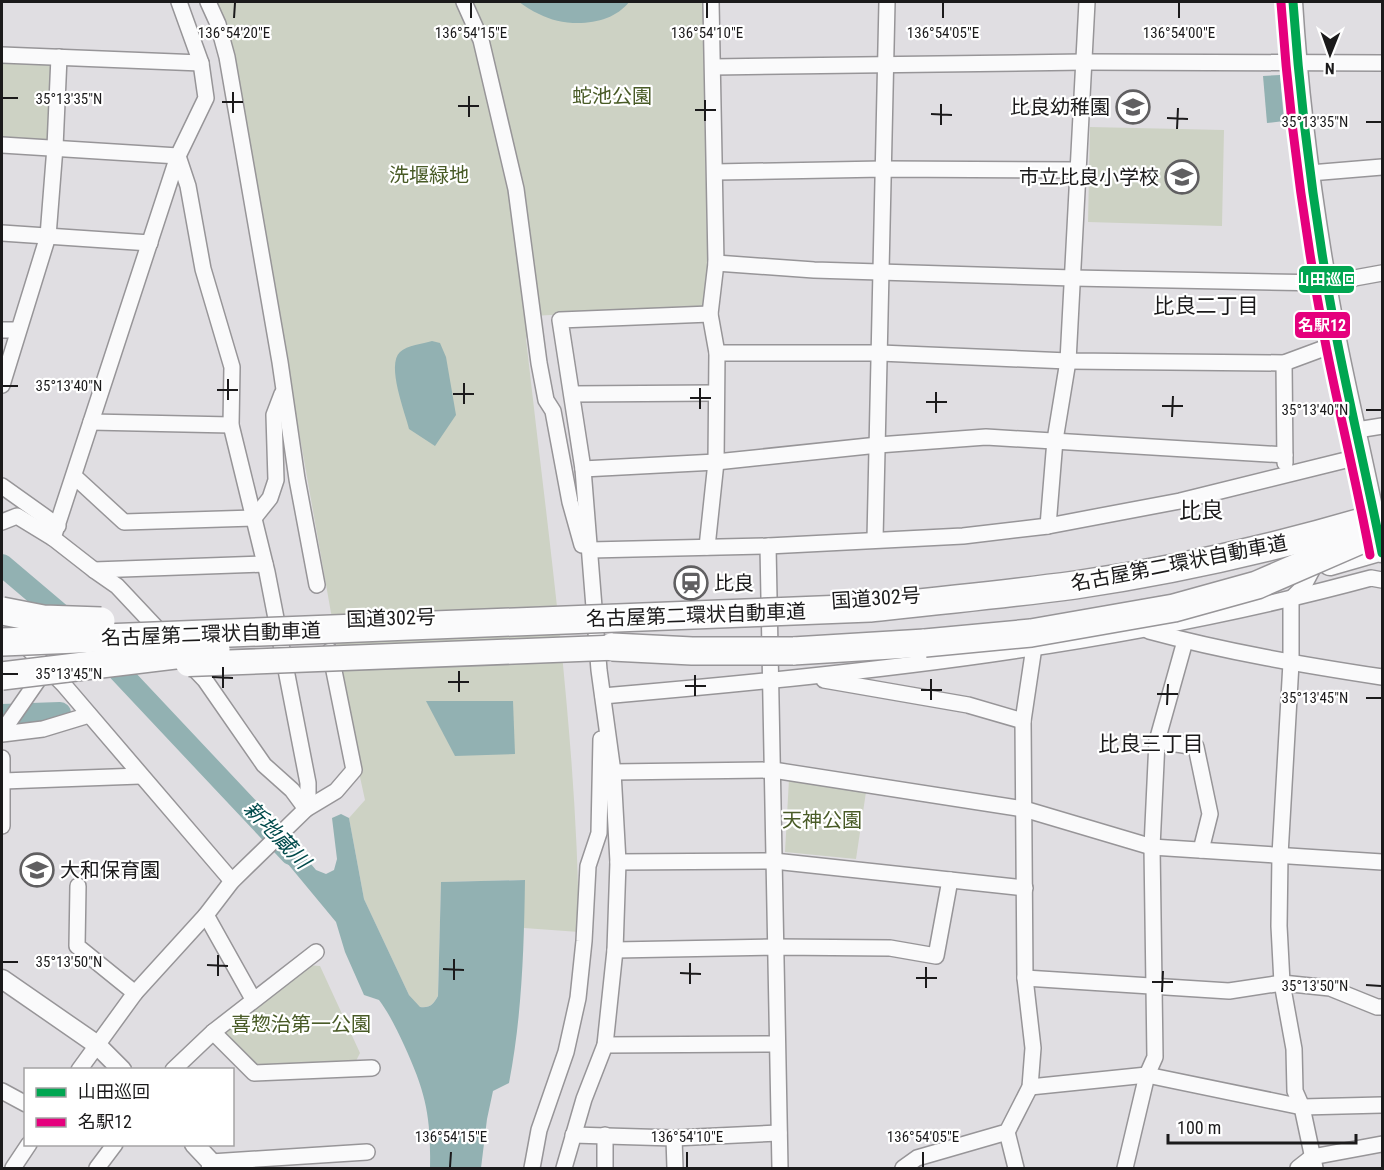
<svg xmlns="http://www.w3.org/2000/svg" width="1384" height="1170" viewBox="0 0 1384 1170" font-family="'Roboto Condensed','Noto Sans JP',sans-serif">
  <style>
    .green { fill: #cdd2c4 }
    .water { fill: #92b1b2 }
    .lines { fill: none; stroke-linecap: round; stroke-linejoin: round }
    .river { stroke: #92b1b2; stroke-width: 22 }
    .minor-casing { stroke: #979598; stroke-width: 18 }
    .tertiary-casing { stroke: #979598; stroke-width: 21 }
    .trunk-casing { stroke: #979598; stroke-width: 27 }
    .motorway-casing { stroke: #979598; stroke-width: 30 }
    .minor { stroke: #fafafb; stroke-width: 15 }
    .tertiary { stroke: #fafafb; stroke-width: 18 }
    .trunk { stroke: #fafafb; stroke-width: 24 }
    .motorway { stroke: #fafafb; stroke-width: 27 }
    .trunk-bridge-casing { stroke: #979598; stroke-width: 27; stroke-linecap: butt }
    .motorway-bridge-casing { stroke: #979598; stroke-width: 30; stroke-linecap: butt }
    .trunk-bridge { stroke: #fafafb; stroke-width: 24 }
    .motorway-bridge { stroke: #fafafb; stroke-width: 27 }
    .bus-1-casing { stroke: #fff; stroke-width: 14 }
    .bus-2-casing { stroke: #fff; stroke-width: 14 }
    .bus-1 { stroke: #00a651; stroke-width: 9 }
    .bus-2 { stroke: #e5007d; stroke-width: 9 }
    .ticks { fill: none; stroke: #1b1a1b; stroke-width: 2 }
    .labels { text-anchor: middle; stroke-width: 4.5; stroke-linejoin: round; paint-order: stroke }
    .park-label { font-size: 20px; fill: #495b27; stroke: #fff }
    .poi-label { font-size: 20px; fill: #1b1a1b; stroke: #fff; text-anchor: end }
    .street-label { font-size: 20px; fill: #1b1a1b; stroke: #fff }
    .neighbourhood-label { font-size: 21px; fill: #1b1a1b; stroke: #fff }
    .water-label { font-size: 21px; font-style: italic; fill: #004a4b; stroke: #fff }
    .quarter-label { font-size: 22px; fill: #1b1a1b; stroke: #fff }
    .ticks-label { font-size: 15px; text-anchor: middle; fill: #1b1a1b; stroke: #fff; stroke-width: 4.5; stroke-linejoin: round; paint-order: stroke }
    .line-badge { stroke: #fff; stroke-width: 2 }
    .badge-label { font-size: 16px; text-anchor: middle; font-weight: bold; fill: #fff }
  </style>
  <rect width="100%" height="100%" fill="#e0dee2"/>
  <g class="green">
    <path d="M216,2H703L708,306L533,316L526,339C548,536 577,733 579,932L524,928V880L441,882L438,996C433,1005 430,1008 419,1007L409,995L364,899L349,818L365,800L360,777L233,58Z"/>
    <path d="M2,61L48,64L53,68L50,137L45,142L2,140Z"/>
    <path d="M1090,127L1224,130L1222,226L1088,222Z"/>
    <path d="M789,779L866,792L856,859L785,852Z"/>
    <path d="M308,965L320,966L360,1053L355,1063L258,1067L224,1036L225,1030Z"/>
  </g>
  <g class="water">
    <path d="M519,2H629C610,27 565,28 539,14C532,11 525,6 519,2Z"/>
    <path d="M1280,75L1284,121L1267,123L1263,76Z"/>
    <path d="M432,341L440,343L446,357L456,415L435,446L409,429C405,412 386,365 400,352C407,345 423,344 432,341Z"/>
    <path d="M426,701H513L515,754L455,756Z"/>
    <path d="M341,814L349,818L364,899L409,995L420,1007C430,1008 433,1005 438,996L441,882L525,880C524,949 522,1015 509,1083L493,1091L487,1119L481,1168H430C431,1116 426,1093 404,1045C397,1030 389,1013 379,1000L364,995L345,952L336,922L273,846L284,832L316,870L326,874L334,870L337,859L332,818Z"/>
  </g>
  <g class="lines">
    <g class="river">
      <path d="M2,565L74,626"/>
      <path d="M102,653L291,854"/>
      <path d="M2,715L60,713"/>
    </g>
    <defs>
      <g id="minor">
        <path d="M208,2L218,24L227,57L280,362L297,479L317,585"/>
        <path d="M464,2L481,40L516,189L539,363L546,400L553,411L570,502L582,545"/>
        <path d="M2,55L201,63"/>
        <path d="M713,67L1084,62L1382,63"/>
        <path d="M2,145L178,156L188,186L203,269L232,367L231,425L267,572L308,783V796L306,809"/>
        <path d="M715,172L883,169L1077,170"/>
        <path d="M1310,173L1382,167"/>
        <path d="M2,233L150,243"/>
        <path d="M716,263L814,270L1073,278L1327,283L1382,273"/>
        <path d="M2,330H18"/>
        <path d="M717,353H880L1068,361L1284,363L1338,343"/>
        <path d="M1284,363L1285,463"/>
        <path d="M2,385L48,236L55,147L59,57"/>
        <path d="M572,394L715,393"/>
        <path d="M91,422L231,425"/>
        <path d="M1357,430L1382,426"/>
        <path d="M583,469L716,462L878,445L986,437L1285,455"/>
        <path d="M74,476L124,522L254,518L270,498L276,480L274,415L282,394"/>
        <path d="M2,486L58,526"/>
        <path d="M2,522L17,516L53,538L94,570L265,564"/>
        <path d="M1048,526L1055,440L1068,361L1087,2"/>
        <path d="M53,538L178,156L206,98L201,63L179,2"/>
        <path d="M875,539L887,2"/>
        <path d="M768,546L780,1168"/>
        <path d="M707,547L716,462L717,353L710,314L716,263L711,2"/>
        <path d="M590,550L768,546L963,536L1048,526L1180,501L1346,460L1354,454L1359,441"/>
        <path d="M1313,568L1303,587L1291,599V663L1280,855L1279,926L1282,983L1294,1049L1295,1091L1302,1107L1315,1168"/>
        <path d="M94,570L117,586L164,636"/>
        <path d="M2,622L64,685L232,881"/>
        <path d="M1149,631C1226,652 1304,665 1382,677"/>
        <path d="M186,660L205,680L264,765L292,790L306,809"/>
        <path d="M824,680L968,705L1023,721"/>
        <path d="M603,696C861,674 1120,646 1371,578L1382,580"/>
        <path d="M2,732L45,670"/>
        <path d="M2,734L43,729L89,715"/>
        <path d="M1157,741L1196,747L1210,814L1201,850"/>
        <path d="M2,758V826"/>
        <path d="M613,772L773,770L1024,809L1152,847L1382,862"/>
        <path d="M3,781L140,776"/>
        <path d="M618,862L774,861L1025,888"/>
        <path d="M78,886L77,946L135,993"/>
        <path d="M206,915L253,999"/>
        <path d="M615,950L775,947L890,948L936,956L950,880"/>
        <path d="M1025,978L1229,991L1282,983L1330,988L1377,1007H1382"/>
        <path d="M213,1032L254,1073L372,1068"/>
        <path d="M605,1045L777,1044"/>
        <path d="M79,1070L135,993L206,915L232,881L306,809L336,791L354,770L330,651"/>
        <path d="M173,1070L213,1032L316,952"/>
        <path d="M1030,1087L1147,1075L1302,1107L1382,1105"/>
        <path d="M2,1091L26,1104"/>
        <path d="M1007,1132L1016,1168"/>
        <path d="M573,1135L674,1138L779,1133"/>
        <path d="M605,1135V1168"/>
        <path d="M674,1138L675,1168"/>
        <path d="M211,1162L367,1152"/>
        <path d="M13,1168L29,1144"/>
        <path d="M97,1168L115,1144"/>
        <path d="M532,1168L539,1130L566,1052L578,998L584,941L588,866L599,833L601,739"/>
        <path d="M564,1168L584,1099L605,1045L615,950L618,862L613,772L599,670L583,469L560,320L710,314"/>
        <path d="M903,1168L917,1158L1007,1132L1030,1087L1033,1048L1025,978L1023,721L1034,647"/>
        <path d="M1125,1168L1147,1075L1155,1057L1152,847L1157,741L1185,641"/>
        <path d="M1298,1168L1312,1157L1382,1144"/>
      </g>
      <g id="tertiary">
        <path d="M1293,2C1300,115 1316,228 1337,340C1351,411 1369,482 1382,553"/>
        <path d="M2,979L96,1044L122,1070"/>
        <path d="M194,1144L211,1162V1168"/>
      </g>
      <path id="trunk" d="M1330,563L1382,548"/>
      <path id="motorway" d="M793,651L925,643"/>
    </defs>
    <use href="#minor" class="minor-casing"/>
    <use href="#tertiary" class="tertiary-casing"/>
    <use href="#trunk" class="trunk-casing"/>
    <use href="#motorway" class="motorway-casing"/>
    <use href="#minor" class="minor"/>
    <use href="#tertiary" class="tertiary"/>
    <use href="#trunk" class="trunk"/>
    <use href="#motorway" class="motorway"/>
    <defs>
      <path id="trunk-bridge" d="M188,664L630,647"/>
      <g id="motorway-bridge">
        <path d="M2,611L43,619L101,621"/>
        <path d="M2,642L870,608C938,601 1007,594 1075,585C1178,570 1282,546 1382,516"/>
        <path d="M925,643L1031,633L1174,608L1257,585L1358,541"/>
        <path d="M612,647L692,651H793"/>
        <path d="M2,676L216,650"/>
      </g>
    </defs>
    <use href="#trunk-bridge" class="trunk-bridge-casing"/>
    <use href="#motorway-bridge" class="motorway-bridge-casing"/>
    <use href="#trunk-bridge" class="trunk-bridge"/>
    <use href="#motorway-bridge" class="motorway-bridge"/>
    <defs>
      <path id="bus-1" d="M1293,2C1301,115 1316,228 1337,340C1351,411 1368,482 1382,553"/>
      <path id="bus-2" d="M1281,3C1289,117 1304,229 1325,341C1339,413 1357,484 1370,555"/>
    </defs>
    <use href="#bus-1" class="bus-1-casing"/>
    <use href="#bus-2" class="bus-2-casing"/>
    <use href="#bus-1" class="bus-1"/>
    <use href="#bus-2" class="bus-2"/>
  </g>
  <path class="ticks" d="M234,18L235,3M471,18V3M707,18V3M943,18V3M1179,18V3M3,98H18M222,102H243M458,106H479M695,110H716M233,113V92M931,114L952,115M469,117V96M1167,118L1188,119M705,121V100M1366,122H1381M941,125V104M1177,129L1178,108M3,386H18M217,390H238M453,394H474M690,398H711M228,400V379M926,402H947M464,404V383M1162,406H1183M700,409V388M1366,410H1381M936,413V392M1172,417L1173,396M3,674H18M212,677L233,678M448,682H469M685,686H706M223,688V667M921,690H942M459,692V671M1157,694H1178M695,696V675M1366,698H1381M931,700V679M1167,705L1168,684M3,962H18M207,965L228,966M443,969L464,970M680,973L701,974M218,976V955M916,978H937M454,980V959M1152,982H1173M690,984V963M1366,985L1381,986M926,988V967M1162,992L1163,971M450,1167L451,1152M687,1167V1152M923,1167V1152"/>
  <defs>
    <symbol id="school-ring" viewBox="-11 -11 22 22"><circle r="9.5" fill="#fff" stroke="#605f61" stroke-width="1.5"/><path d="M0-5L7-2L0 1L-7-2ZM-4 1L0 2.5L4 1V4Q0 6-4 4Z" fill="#605f61"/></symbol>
    <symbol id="station-ring" viewBox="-11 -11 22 22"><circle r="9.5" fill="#fff" stroke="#605f61" stroke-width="1.5"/><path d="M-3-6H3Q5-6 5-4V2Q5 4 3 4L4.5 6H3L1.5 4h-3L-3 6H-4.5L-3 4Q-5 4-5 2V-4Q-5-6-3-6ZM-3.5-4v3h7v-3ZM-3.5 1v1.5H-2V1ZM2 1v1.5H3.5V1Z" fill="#605f61"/></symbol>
  </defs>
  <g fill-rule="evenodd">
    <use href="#school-ring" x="1114" y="88" width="38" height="38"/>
    <use href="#school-ring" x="1163" y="158" width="38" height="38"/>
    <use href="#station-ring" x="672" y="564" width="38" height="38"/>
    <use href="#school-ring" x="18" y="851" width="38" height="38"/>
  </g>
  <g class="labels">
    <g class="park-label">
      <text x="612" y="103">蛇池公園</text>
      <text x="429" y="182">洗堰緑地</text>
      <text x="822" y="827">天神公園</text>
      <text x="301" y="1031">喜惣治第一公園</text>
    </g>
    <g class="poi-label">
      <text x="1110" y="114">比良幼稚園</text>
      <text x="1159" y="184">市立比良小学校</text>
      <text x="714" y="590" text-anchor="start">比良</text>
      <text x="60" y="877" text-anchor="start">大和保育園</text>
    </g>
    <g class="street-label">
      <text transform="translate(1179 563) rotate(-11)" y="7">名古屋第二環状自動車道</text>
      <text transform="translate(876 598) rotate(-4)" y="7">国道302号</text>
      <text transform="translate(696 615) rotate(-2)" y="7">名古屋第二環状自動車道</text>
      <text transform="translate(391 618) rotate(-2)" y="7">国道302号</text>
      <text transform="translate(211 634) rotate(-2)" y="7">名古屋第二環状自動車道</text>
    </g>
    <g class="neighbourhood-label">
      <text x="1206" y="313">比良二丁目</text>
      <text x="1151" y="751">比良三丁目</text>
    </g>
    <g class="water-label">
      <text transform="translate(277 835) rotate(46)" y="7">新地蔵川</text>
    </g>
    <g class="quarter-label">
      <text x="1201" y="518">比良</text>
    </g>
  </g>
  <g class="ticks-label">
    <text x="234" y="38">136°54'20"E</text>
    <text x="471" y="38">136°54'15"E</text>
    <text x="707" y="38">136°54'10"E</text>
    <text x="943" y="38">136°54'05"E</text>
    <text x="1179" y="38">136°54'00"E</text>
    <text x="69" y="104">35°13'35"N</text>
    <text x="1315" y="127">35°13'35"N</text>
    <text x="69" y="391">35°13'40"N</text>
    <text x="1315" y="415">35°13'40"N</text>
    <text x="69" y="679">35°13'45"N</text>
    <text x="1315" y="703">35°13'45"N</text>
    <text x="69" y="967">35°13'50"N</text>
    <text x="1315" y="991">35°13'50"N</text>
    <text x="451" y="1142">136°54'15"E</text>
    <text x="687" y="1142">136°54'10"E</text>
    <text x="923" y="1142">136°54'05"E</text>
  </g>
  <g class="line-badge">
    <rect x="1298" y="265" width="57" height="29" rx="6" fill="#00a651"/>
    <rect x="1294" y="311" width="57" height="28" rx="6" fill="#e5007d"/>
  </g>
  <g class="badge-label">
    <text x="1326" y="285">山田巡回</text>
    <text x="1322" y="331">名駅12</text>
  </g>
  <rect width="1384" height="1170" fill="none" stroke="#1b1a1b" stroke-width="6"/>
  <rect x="24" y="1068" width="210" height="78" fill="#ffffff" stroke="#a4a3a4" stroke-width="1.5"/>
  <rect x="36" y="1088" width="30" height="9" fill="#00a651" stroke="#a4a3a4" stroke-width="1.5"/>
  <text x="78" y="1098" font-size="18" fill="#1b1a1b">山田巡回</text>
  <rect x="36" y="1118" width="30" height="9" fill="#e5007d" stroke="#a4a3a4" stroke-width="1.5"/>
  <text x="78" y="1128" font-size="18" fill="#1b1a1b">名駅12</text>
  <g transform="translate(1330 54) rotate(181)" stroke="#ffffff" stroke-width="4.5" paint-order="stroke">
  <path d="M0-4.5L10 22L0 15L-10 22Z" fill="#1b1a1b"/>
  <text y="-9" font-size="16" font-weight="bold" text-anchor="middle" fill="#1b1a1b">N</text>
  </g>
  <path d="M1168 1134v9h188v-9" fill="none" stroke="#1b1a1b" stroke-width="3"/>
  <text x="1177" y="1134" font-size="18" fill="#1b1a1b" stroke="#ffffff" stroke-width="4.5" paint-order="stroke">100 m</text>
</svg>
